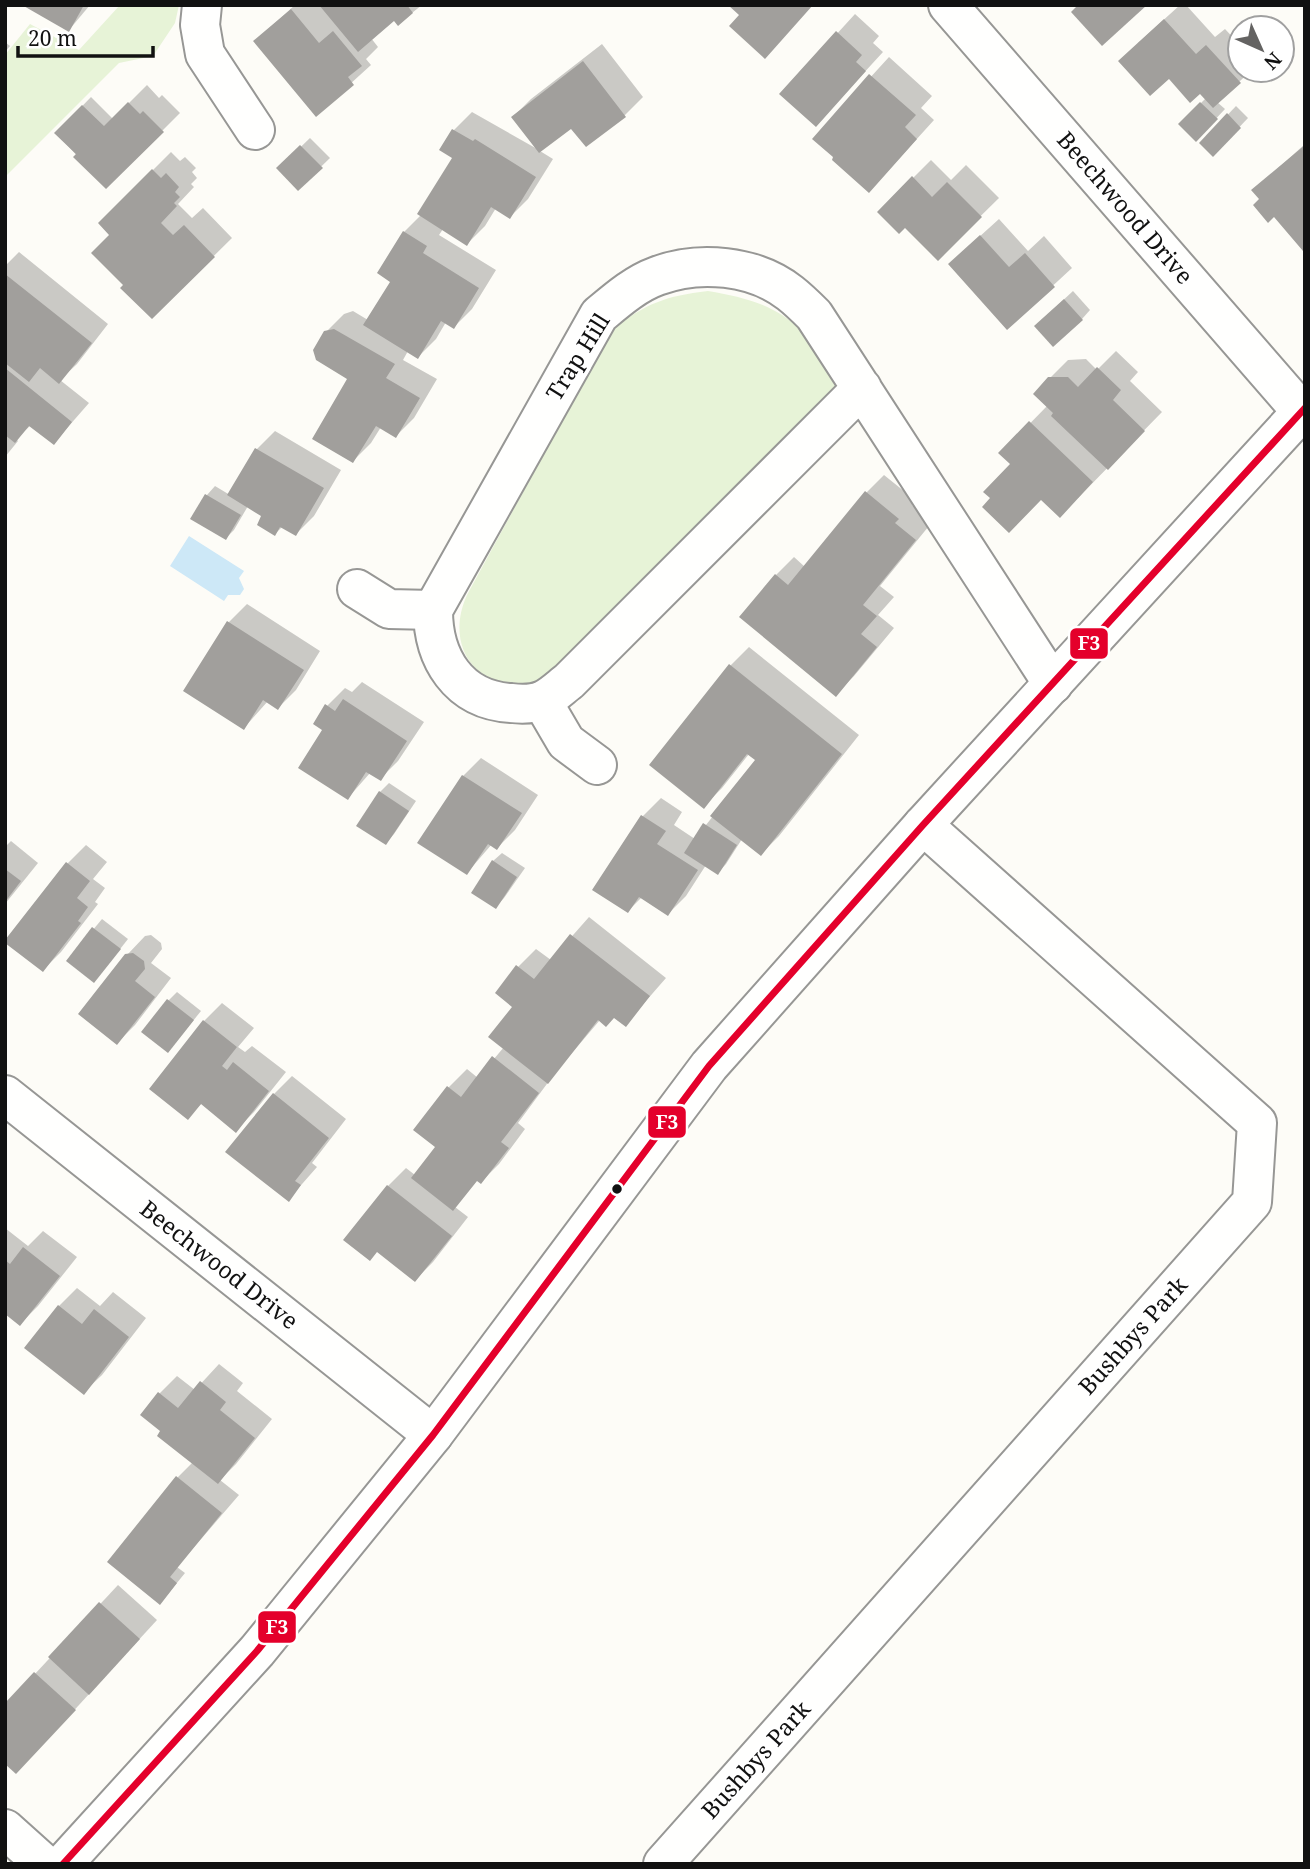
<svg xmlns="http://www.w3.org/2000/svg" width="1310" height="1869" viewBox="0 0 1310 1869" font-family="'Noto Serif',serif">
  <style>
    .green { fill: #e7f3d7 }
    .water { fill: #cde8f7 }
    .shadow { fill: #0003 }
    .building { fill: #a19f9c }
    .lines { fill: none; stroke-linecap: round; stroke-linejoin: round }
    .minor-casing { stroke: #979795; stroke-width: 42 }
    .minor { stroke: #fffffe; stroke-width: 38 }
    .bus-1-casing { stroke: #fff; stroke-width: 12 }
    .bus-1 { stroke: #e4002b; stroke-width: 7 }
    .bus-dot { fill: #111; stroke: #fff; stroke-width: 2.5 }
    .labels { text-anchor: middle; stroke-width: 7; stroke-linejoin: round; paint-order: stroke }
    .street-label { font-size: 23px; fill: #111; stroke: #fff }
    .line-badge { stroke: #fff; stroke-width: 2.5 }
    .badge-label { font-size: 19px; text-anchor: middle; font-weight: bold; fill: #fff }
  </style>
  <rect width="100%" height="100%" fill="#fdfcf7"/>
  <g class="green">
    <path d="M120,5H179L175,23L153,56L119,63L5,177V55L30,24L79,50Z"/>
    <path d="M708,291C744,297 776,305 802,331C815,344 827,371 836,387L541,682C482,698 442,650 467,595L612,329C648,303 665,296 708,291Z"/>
  </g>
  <path class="water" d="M189,536L244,571L239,578L244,589L240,595H228L224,601L170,566Z"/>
  <g class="shadow">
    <path d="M26,5H90L69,30Z"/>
    <path d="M295,5H422L398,24L394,19L371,38L378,47L366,59L371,65L316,115L255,41Z"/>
    <path d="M1180,5H1186L1215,37L1225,29L1240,45V70H1252L1217,102L1225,109L1196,140L1180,124L1206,98L1138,43Z"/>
    <path d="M855,14L879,36L873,43L883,52L816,125L782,94Z"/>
    <path d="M5,42L10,46L5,52Z"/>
    <path d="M602,44L643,97L625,115L586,145L572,126L540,151L553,159L528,199L510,217L496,208L485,226L467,244L443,229L439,235L496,270L472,309L454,327L446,322L436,339L418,357L408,351L403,360L437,379L414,418L396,436L381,427L371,443L353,461L350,378L326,332L344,314L353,311L368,320L393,281L404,232L421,215L454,157L441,149L454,130L472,112L539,150L513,117L531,99Z"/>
    <path d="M889,57L932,96L921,108L934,120L886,173L836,157L815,138Z"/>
    <path d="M147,85L159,98L162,95L180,113L106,187L56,133L91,97L113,119Z"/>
    <path d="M1236,106L1248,118L1213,155L1201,143Z"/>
    <path d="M310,138L330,158L298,189L279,168Z"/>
    <path d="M1305,144V247L1254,190Z"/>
    <path d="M171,152L180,161L185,157L196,168L192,172L197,178L191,184L194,187L178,204L192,218L203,208L232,238L152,317L126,285L112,235L100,223Z"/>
    <path d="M931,160L951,180L966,165L999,198L938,258L905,225L879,212Z"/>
    <path d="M999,219L1028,251L1044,236L1072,268L1007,328L968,247Z"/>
    <path d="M19,252L108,324L77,364L60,380L89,403L54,443L31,425L16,439L18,441L5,457V266Z"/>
    <path d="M1073,291L1090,310L1082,319L1045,317Z"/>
    <path d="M1116,351L1138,372L1130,381L1162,412L1078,498L992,497L1013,464L1001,453L1048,405L1049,379L1068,360L1086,359L1097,370Z"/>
    <path d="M275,431L341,470L314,516L296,534L283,526L275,534L264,515L248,506L234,530L226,538L193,519L207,495L215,486L230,495L257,449Z"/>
    <path d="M884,475L915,500L912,505L933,521L880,586L894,597L878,615L894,628L854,676L836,694L776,575L794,557L805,567L866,493Z"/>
    <path d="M247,604L320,651L296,690L278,708L268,701L244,728L229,622Z"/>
    <path d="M749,647L859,735L779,836L761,854L742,839L726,864L718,873L706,865L686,896L668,914L642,897L628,911L595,889L643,816L661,798L682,812L674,825L695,839L757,760L749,754L722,788L704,806L652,765L731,665Z"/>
    <path d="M362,682L424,722L398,761L380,779L370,773L348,798L327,706L345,688L352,692Z"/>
    <path d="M481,758L538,795L515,830L497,848L492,844L467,873L419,843L463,776Z"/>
    <path d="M389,783L416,801L394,834L386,843L380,792Z"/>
    <path d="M11,841L38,863L5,904V847Z"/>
    <path d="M86,845L107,862L93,879L105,888L95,902L98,904L61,952L43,970L6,942L68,863Z"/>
    <path d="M502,853L525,868L504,898L496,907L493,861Z"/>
    <path d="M589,917L666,978L625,1025L614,1016L600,1020L555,1073L518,1123L525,1129L499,1164L481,1182L478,1179L455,1207L468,1217L433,1262L415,1280L388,1186L406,1168L415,1175L438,1147L415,1130L449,1087L467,1069L478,1078L504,1047L515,1007L518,967L536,949L551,960Z"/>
    <path d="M102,919L128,939L102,972L68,960Z"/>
    <path d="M151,935L161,943L162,949L151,963L171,978L135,1025L117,1043L127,955L145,936Z"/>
    <path d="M177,992L201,1011L176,1042L168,1001Z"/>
    <path d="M222,1003L254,1028L238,1047L245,1052L252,1046L286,1072L254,1112L236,1130L202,1103L188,1117L151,1089L204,1021Z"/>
    <path d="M292,1076L346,1119L312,1163L317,1167L288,1200L274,1094Z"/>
    <path d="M5,1228L28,1246L43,1231L77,1257L38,1306L20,1324L5,1312Z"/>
    <path d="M77,1288L100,1306L113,1292L146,1318L102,1375L84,1392L27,1347L59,1306Z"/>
    <path d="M219,1364L243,1383L237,1391L272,1419L236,1464L220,1480L239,1495L177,1567L185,1573L168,1594L178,1477L193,1462L163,1431L159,1394L177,1376L195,1390Z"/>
    <path d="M118,1585L157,1620L34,1754L5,1706Z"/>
  </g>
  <g class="building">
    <path d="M22,5H84L69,32Z"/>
    <path d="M319,5H407L413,13L398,26L394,21L358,52Z"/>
    <path d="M728,5H813L765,59L729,26L739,15Z"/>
    <path d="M1078,5H1147L1102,46L1071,12Z"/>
    <path d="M291,9L319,43L333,31L362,66L348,77L354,85L316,117L253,41Z"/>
    <path d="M1164,19L1196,54L1206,45L1241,83L1213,108L1200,94L1190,103L1169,79L1150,96L1118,61Z"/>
    <path d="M836,31L862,55L856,62L866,71L816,127L779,94Z"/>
    <path d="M583,61L626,117L586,147L571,129L539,153L511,117Z"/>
    <path d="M869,74L916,115L905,127L917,139L869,193L832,160L833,157L812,139Z"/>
    <path d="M128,102L140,114L143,111L164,132L106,189L73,157L76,154L54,133L82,105L104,126Z"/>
    <path d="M1200,102L1218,119L1196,142L1178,124Z"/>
    <path d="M1227,113L1241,128L1213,157L1199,143Z"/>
    <path d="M452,129L473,141L475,139L536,177L510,219L491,207L467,246L417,214L452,158L439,150Z"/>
    <path d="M300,145L323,168L298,191L276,168Z"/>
    <path d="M1305,145V249L1303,251L1274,217L1268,223L1253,205L1259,199L1251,190Z"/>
    <path d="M152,169L161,178L166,173L179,187L175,192L180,197L174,203L177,206L161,223L173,235L184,225L215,257L152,319L120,288L123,285L91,253L109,235L98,223Z"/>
    <path d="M912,176L932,197L947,182L982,217L938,261L905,228L899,234L877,212Z"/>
    <path d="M403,231L427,246L423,253L479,288L454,329L441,321L418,359L363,325L390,282L377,273Z"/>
    <path d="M980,235L1009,267L1025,253L1055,287L1007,330L948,264Z"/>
    <path d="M5,274L92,343L59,384L40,368L29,382L5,363Z"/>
    <path d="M1064,299L1083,320L1053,347L1034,326Z"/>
    <path d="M334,329L395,364L386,378L420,398L396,438L376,426L353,463L312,439L347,379L316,360L313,350L324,331Z"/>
    <path d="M1097,367L1121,390L1113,400L1145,431L1108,470L1051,416L1053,413L1033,394L1048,377H1068L1078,387Z"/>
    <path d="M5,368L72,422L54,445L29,426L15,443L5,435Z"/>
    <path d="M1029,421L1093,482L1060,518L1041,500L1009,533L982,507L990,498L983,492L1010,464L998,453Z"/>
    <path d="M255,448L324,488L296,536L280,527L275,536L257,525L261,516L227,495Z"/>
    <path d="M865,491L899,519L895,523L916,540L863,605L877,616L861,634L877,647L836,697L739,617L775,574L788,585Z"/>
    <path d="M205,494L241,515L226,540L190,519Z"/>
    <path d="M227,621L304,670L278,710L263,700L244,730L183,691Z"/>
    <path d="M729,664L842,754L761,856L710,816L755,760L747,754L704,809L649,765Z"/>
    <path d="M343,699L407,741L381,781L366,772L348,800L298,768L322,730L313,724L325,704L335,711Z"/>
    <path d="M462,775L522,813L497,850L488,844L467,875L417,843Z"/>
    <path d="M379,791L409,811L386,845L356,826Z"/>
    <path d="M641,815L666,831L657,844L698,870L668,916L639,897L628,913L592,890Z"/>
    <path d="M703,823L737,845L718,875L684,853Z"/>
    <path d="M492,860L517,877L496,909L471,893Z"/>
    <path d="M66,862L90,881L77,898L88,907L78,921L81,923L43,972L5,943V940Z"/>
    <path d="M5,869L21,881L5,902Z"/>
    <path d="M92,927L121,949L94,983L66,961Z"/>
    <path d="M570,934L650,996L626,1027L614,1018L606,1027L598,1020L548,1084L488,1037L512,1007L495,993L516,965L534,979Z"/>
    <path d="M133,953L144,961L145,969L135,981L155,997L117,1045L78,1014L125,954Z"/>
    <path d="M167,999L194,1020L168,1053L141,1032Z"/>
    <path d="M203,1020L237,1047L222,1066L227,1070L233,1062L269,1091L236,1133L201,1104L188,1120L149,1089Z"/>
    <path d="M492,1056L539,1093L501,1142L509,1148L481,1184L477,1181L453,1211L411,1178L435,1147L413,1130L447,1086L461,1097Z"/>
    <path d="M273,1093L329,1138L295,1181L301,1185L289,1202L225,1152Z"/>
    <path d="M387,1185L452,1236L415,1282L377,1252L370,1261L343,1240Z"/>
    <path d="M23,1247L60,1276L20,1326L5,1314V1260L10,1264Z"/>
    <path d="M58,1305L82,1324L94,1309L129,1337L84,1395L24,1348Z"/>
    <path d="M200,1381L226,1402L220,1410L255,1438L218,1484L157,1436L160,1431L140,1415L158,1392L178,1408Z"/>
    <path d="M176,1476L222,1513L170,1577L177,1583L160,1605L107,1562Z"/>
    <path d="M99,1602L140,1639L89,1695L48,1657Z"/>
    <path d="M34,1672L76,1710L16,1774L5,1764V1703Z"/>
  </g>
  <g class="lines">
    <defs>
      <g id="minor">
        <path d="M202,5L200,25L205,54L255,130"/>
        <path d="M948,5L1302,412"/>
        <path d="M862,388L569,681C561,687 552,696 543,700C534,704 520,704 511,703C458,700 433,658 433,610L599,315C617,300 635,284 657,276C699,260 754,265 790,293C799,300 806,307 814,315L1053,684"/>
        <path d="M357,589L389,609L433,610"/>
        <path d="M542,701L566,742L597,765"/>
        <path d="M5,1095L433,1435"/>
        <path d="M5,1829L44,1864"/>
        <path d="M63,1864L257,1651L433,1435L709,1066L923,825L1305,408"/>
        <path d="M663,1864L1252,1202L1257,1123L923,825"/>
      </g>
    </defs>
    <use href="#minor" class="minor-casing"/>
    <use href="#minor" class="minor"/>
    <defs>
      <path id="bus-1" d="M63,1864L257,1651L433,1435L709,1066L923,825L1305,408"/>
    </defs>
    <use href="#bus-1" class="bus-1-casing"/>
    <use href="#bus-1" class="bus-1"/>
  </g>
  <circle class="bus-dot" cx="617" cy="1189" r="6"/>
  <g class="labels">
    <g class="street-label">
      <text transform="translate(1125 208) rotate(49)" y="8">Beechwood Drive</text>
      <text transform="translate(578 357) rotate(-58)" y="8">Trap Hill</text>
      <text transform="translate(219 1265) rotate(38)" y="8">Beechwood Drive</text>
      <text transform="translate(1133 1336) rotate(-48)" y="8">Bushbys Park</text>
      <text transform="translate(756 1760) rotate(-48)" y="8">Bushbys Park</text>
    </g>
  </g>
  <g class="line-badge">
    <rect x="1069" y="627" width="40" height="33" rx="7" fill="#e4002b"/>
    <rect x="647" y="1105" width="40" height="34" rx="7" fill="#e4002b"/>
    <rect x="257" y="1610" width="40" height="34" rx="7" fill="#e4002b"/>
  </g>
  <g class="badge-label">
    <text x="1089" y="650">F3</text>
    <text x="667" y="1129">F3</text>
    <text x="277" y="1634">F3</text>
  </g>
  <rect width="1310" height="1869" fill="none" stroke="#111111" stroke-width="14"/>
  <g transform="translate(1261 49) rotate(135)"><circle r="33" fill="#ffffff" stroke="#a0a0a0" stroke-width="2"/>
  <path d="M0-5L12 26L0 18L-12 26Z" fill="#646362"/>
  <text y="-10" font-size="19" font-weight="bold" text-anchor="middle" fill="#111111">N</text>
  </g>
  <path d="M18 46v10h135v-10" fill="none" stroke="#111111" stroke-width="3.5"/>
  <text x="28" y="46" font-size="21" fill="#111111" stroke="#ffffff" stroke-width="5" paint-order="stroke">20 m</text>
</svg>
